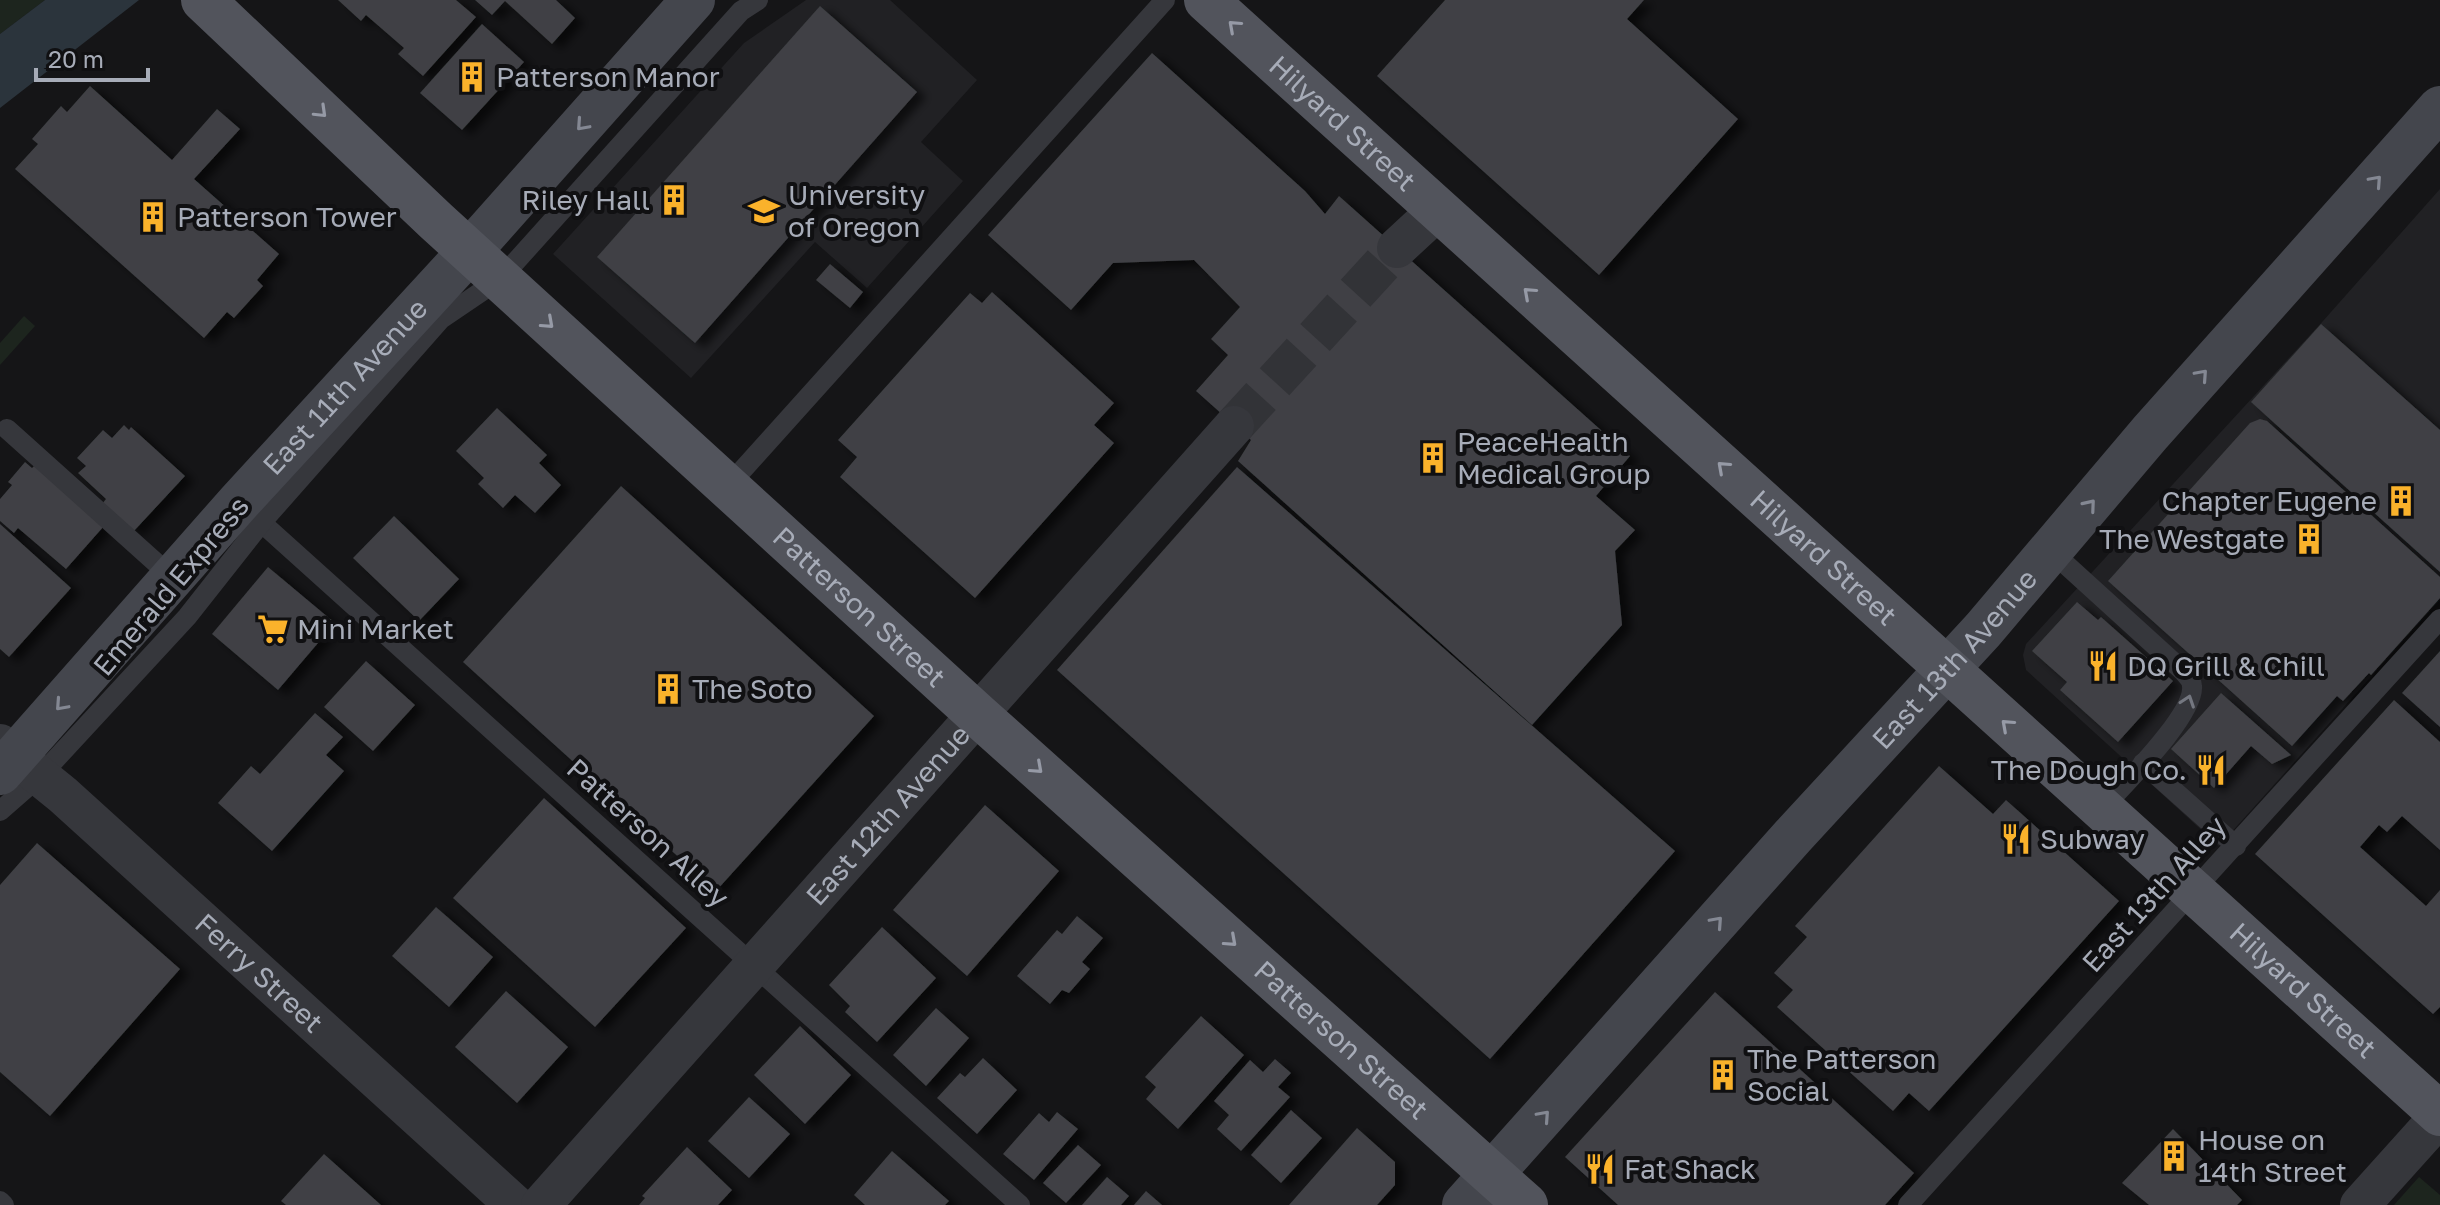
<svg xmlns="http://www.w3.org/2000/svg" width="2440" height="1205" viewBox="0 0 2440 1205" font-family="'Golos Text',sans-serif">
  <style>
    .built { fill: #212124 }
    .green { fill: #1d251e }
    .water { fill: #2b343c }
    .building { fill: #3f4044; filter: url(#shadow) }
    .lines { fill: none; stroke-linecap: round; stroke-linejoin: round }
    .street-tunnel { stroke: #323337; stroke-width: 40; stroke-dasharray: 40 20; stroke-linecap: butt }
    .lane { stroke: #36373c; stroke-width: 20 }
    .street { stroke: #36373c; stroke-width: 40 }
    .secondary { stroke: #44464d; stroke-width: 44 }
    .primary { stroke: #52545c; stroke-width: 44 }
    .oneway { stroke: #969aa6 }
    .oneway2 { stroke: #848893 }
    .oneway3 { stroke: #747780 }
    .labels { text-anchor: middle; stroke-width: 8; stroke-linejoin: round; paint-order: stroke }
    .poi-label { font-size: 28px; fill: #a7acb8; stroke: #101012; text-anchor: start }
    .street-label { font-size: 28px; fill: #a7acb8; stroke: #101012 }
  </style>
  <defs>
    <filter id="shadow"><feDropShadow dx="9" dy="5" stdDeviation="4" flood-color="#0009"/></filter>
  </defs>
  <rect width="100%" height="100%" fill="#151517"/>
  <g class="built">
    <path d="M806,0H890L977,80L921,142L963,181L867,288L815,242L691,378L553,254L744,43Z"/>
    <path d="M2440,189V600L2219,846L2026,670L2023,655L2026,644L2323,321Z"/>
  </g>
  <g class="green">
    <path d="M0,0H45L0,34Z"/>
    <path d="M24,316L35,326L0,365V343Z"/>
    <path d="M2419,1177L2440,1195V1205H2394Z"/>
  </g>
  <path class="water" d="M45,0H139L0,108V34Z"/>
  <g class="building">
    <path d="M338,0H456L476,17L423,76L398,54L404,48L366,15L361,21Z"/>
    <path d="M475,0H556L575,18L552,44L505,1L492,15Z"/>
    <path d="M1445,0H1644L1627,19L1738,119L1599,275L1377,76Z"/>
    <path d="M820,6L917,92L695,343L597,257Z"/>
    <path d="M482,24L524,62L462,130L420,93Z"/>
    <path d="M1152,53L1305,191L1325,214L1339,196L1630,456L1596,496L1635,530L1615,551L1622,625L1532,725L1238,461L1251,440L1196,391L1228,355L1211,339L1240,307L1194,260L1113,263L1071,310L988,235Z"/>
    <path d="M90,86L172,160L217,109L240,129L194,179L279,254L257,280L263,286L234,318L227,312L204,338L15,169L38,144L32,139L61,106L67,112Z"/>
    <path d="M830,264L863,292L850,308L816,280Z"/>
    <path d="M992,292L1114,403L1094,425L1114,443L975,598L840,477L857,457L838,440L970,293L982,303Z"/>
    <path d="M2321,324L2440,430V572L2251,402Z"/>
    <path d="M497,408L547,455L539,463L561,485L535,513L515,495L503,508L478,484L484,478L456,451Z"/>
    <path d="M2260,419L2267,421L2440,577V598L2371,675L2369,673L2343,701L2337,696L2292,746L2108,581L2250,423Z"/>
    <path d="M124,425L129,430L131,427L185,476L133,532L102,504L106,499L78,473L86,466L77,458L103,430L112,438Z"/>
    <path d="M25,462L32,468L35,465L104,526L66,569L18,528L14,533L0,521V499L12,485L8,482Z"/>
    <path d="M1237,467L1675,851L1490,1059L1057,670Z"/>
    <path d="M621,486L874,716L716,891L463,662Z"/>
    <path d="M394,516L459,579L419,621L353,558Z"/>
    <path d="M0,524L71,588L9,657L0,649Z"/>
    <path d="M268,567L335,623L278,690L212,634Z"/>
    <path d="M2077,602L2098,620L2101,617L2173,681L2118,742L2060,690L2067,682L2032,651Z"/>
    <path d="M2440,651V727L2402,693Z"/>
    <path d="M366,661L415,705L373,751L324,707Z"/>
    <path d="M2221,693L2291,755L2272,764L2251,746L2214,788L2171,749Z"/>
    <path d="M2394,700L2440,742V850L2402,816L2387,832L2379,825L2360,847L2426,906L2440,890V1007L2433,1014L2255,854Z"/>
    <path d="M315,713L343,737L326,755L344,771L272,851L218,803L251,766L260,774Z"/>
    <path d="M1939,766L1993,814L2006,800L2119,901L1929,1111L1909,1093L1893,1111L1777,1007L1793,990L1774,973L1807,937L1795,926Z"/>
    <path d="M544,798L686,928L595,1027L453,898Z"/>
    <path d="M985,805L1059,871L967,976L893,910Z"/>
    <path d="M37,843L180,969L50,1116L0,1072V885Z"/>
    <path d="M436,907L493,957L449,1007L392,956Z"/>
    <path d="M1077,916L1103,938L1082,962L1090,969L1069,993L1062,990L1050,1004L1017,976L1057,930L1062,934Z"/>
    <path d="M882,927L936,978L877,1042L845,1012L850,1006L829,985Z"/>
    <path d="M506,991L568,1047L517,1103L455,1047Z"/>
    <path d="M1715,992L1914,1173L1885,1205H1618L1565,1157Z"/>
    <path d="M936,1008L969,1038L926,1086L893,1055Z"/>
    <path d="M1201,1016L1244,1055L1178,1129L1146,1099L1156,1087L1145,1077Z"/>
    <path d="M800,1026L851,1075L805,1124L754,1075Z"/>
    <path d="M983,1058L1017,1090L977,1134L937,1098L960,1073L965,1077Z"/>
    <path d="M1275,1059L1291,1073L1278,1087L1290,1097L1241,1151L1217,1129L1229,1115L1214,1101L1250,1060L1263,1072Z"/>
    <path d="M749,1097L790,1134L749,1178L708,1141Z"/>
    <path d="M1291,1110L1322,1138L1281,1183L1251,1155Z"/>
    <path d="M1057,1112L1078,1129L1034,1180L1003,1154L1039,1113L1049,1122Z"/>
    <path d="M1357,1128L1395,1162V1185L1377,1205H1289Z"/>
    <path d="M2173,1129L2242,1200L2237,1205H2149L2122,1183Z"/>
    <path d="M1078,1145L1101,1165L1066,1203L1043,1183Z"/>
    <path d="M687,1147L732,1190L718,1205H639L645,1198L642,1196Z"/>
    <path d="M892,1151L949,1201L945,1205H865L854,1195Z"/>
    <path d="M324,1154L381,1205H286L281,1201Z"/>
    <path d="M1107,1177L1129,1196L1121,1205H1082Z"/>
    <path d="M1146,1191L1162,1205H1134Z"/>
  </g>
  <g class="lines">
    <path class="street-tunnel" d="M1234,426L1397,248"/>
    <g class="lane">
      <path d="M7,429L173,578"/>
      <path d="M728,486L1165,0"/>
      <path d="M253,515L1020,1205"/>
      <path d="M2051,551L2183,671C2187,676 2192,680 2192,686C2195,715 2122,786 2101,810"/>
      <path d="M2143,763L2236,846"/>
      <path d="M0,811L40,776L187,617L262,522L441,319L500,279L741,11L758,0"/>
      <path d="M0,1201L4,1205"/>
      <path d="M1908,1205L2440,619"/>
    </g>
    <g class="street">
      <path d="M1397,248L1438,210"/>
      <path id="s1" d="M0,744L63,795L515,1205"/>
      <path id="s2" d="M541,1205L1234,426"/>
      <path d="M2360,1205L2440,1116"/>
    </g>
    <g class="secondary">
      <path id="s3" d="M0,773L239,502L469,252L693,0"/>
      <path id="s4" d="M1464,1205L1793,836L1983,630L2150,433L2440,108"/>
    </g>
    <g class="primary">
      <path id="s5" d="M203,0L436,221L979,716L1526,1205"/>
      <path id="s6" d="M1206,0L2440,1114"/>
    </g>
  </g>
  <defs><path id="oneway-chevron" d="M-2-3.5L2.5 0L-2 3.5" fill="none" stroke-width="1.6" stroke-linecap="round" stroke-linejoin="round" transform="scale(2)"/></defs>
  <g class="oneway">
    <use href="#oneway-chevron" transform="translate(1234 26) rotate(-138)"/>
    <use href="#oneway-chevron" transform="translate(321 112) rotate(44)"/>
    <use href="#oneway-chevron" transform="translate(1529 293) rotate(-138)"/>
    <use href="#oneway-chevron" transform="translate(548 323) rotate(42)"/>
    <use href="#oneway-chevron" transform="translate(1723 467) rotate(-138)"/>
    <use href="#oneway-chevron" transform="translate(2007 725) rotate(-138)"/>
    <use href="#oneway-chevron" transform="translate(1037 768) rotate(42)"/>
    <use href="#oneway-chevron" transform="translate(1231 941) rotate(42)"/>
  </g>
  <g class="oneway2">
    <use href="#oneway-chevron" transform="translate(582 125) rotate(132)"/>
    <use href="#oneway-chevron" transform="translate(2376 181) rotate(-48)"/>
    <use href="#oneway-chevron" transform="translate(2202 375) rotate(-48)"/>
    <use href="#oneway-chevron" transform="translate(2090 505) rotate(-50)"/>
    <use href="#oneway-chevron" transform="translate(61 705) rotate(132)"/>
    <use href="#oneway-chevron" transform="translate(1717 922) rotate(-48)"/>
    <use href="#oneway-chevron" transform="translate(1544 1116) rotate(-48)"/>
  </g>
  <use class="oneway3" href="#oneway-chevron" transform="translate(2188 701) rotate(-71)"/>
  <defs>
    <symbol id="building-bare" viewBox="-9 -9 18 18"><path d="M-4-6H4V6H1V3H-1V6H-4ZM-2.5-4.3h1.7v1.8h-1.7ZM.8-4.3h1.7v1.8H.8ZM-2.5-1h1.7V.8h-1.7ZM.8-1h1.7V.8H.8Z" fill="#fab22b" stroke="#101012" stroke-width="2.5" paint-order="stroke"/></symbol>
    <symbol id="university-bare" viewBox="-9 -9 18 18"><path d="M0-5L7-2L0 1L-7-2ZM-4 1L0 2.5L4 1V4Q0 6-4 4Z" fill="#fab22b" stroke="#101012" stroke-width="2.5" paint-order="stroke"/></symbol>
    <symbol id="supermarket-bare" viewBox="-9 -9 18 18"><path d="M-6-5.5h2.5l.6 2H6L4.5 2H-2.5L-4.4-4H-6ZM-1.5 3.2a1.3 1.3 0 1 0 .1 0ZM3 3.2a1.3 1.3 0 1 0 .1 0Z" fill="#fab22b" stroke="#101012" stroke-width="2.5" paint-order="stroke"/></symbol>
    <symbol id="restaurant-bare" viewBox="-9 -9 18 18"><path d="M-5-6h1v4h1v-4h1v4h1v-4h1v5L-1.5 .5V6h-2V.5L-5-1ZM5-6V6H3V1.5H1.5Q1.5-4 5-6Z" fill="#fab22b" stroke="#101012" stroke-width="2.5" paint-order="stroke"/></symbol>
  </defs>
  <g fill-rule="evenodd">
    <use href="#building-bare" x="450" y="55" width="44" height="44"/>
    <use href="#building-bare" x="652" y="178" width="44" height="44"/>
    <use href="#university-bare" x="742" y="189" width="44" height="44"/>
    <use href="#building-bare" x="131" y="195" width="44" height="44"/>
    <use href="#building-bare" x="1411" y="436" width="44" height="44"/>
    <use href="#building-bare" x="2379" y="479" width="44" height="44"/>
    <use href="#building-bare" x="2287" y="517" width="44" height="44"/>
    <use href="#supermarket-bare" x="251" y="607" width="44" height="44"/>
    <use href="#restaurant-bare" x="2081" y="644" width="44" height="44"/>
    <use href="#building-bare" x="646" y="667" width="44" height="44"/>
    <use href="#restaurant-bare" x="2189" y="748" width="44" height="44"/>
    <use href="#restaurant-bare" x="1994" y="817" width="44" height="44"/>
    <use href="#building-bare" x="1701" y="1053" width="44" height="44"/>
    <use href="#building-bare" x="2152" y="1134" width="44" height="44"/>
    <use href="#restaurant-bare" x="1578" y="1147" width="44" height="44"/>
  </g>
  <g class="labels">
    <g class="poi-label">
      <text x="496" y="87">Patterson Manor</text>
      <text x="788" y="205">University<tspan x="788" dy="32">of Oregon</tspan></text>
      <text x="650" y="210" text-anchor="end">Riley Hall</text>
      <text x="177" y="227">Patterson Tower</text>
      <text x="1457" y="452">PeaceHealth<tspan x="1457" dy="32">Medical Group</tspan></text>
      <text x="2377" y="511" text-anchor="end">Chapter Eugene</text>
      <text x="2285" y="549" text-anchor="end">The Westgate</text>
      <text x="297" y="639">Mini Market</text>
      <text x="2127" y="676">DQ Grill &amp; Chill</text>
      <text x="692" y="699">The Soto</text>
      <text x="2187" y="780" text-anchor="end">The Dough Co.</text>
      <text x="2040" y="849">Subway</text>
      <text x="1747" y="1069">The Patterson<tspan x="1747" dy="32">Social</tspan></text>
      <text x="2198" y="1150">House on<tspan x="2198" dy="32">14th Street</tspan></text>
      <text x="1624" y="1179">Fat Shack</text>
    </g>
    <g class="street-label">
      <text dy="10" stroke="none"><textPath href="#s6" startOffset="184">Hilyard Street</textPath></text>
      <text dy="10" stroke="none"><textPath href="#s3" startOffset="518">East 11th Avenue</textPath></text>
      <text dy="10" stroke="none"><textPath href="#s6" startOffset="832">Hilyard Street</textPath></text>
      <text transform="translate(171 586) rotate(-50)" y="10">Emerald Express</text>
      <text dy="10" stroke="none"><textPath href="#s5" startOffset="894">Patterson Street</textPath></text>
      <text dy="10" stroke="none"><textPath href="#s4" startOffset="734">East 13th Avenue</textPath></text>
      <text dy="10" stroke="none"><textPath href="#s2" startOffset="522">East 12th Avenue</textPath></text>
      <text transform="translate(648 833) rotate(42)" y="10">Patterson Alley</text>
      <text transform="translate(2154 894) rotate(-48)" y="10">East 13th Alley</text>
      <text dy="10" stroke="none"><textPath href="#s1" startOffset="346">Ferry Street</textPath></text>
      <text dy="10" stroke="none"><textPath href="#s6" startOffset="1478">Hilyard Street</textPath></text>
      <text dy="10" stroke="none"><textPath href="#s5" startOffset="1542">Patterson Street</textPath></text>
    </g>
  </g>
  <path d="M36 68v12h112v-12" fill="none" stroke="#a7acb8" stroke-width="4"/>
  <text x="48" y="68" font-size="24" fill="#a7acb8" stroke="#101012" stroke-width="6" paint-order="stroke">20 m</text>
</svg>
